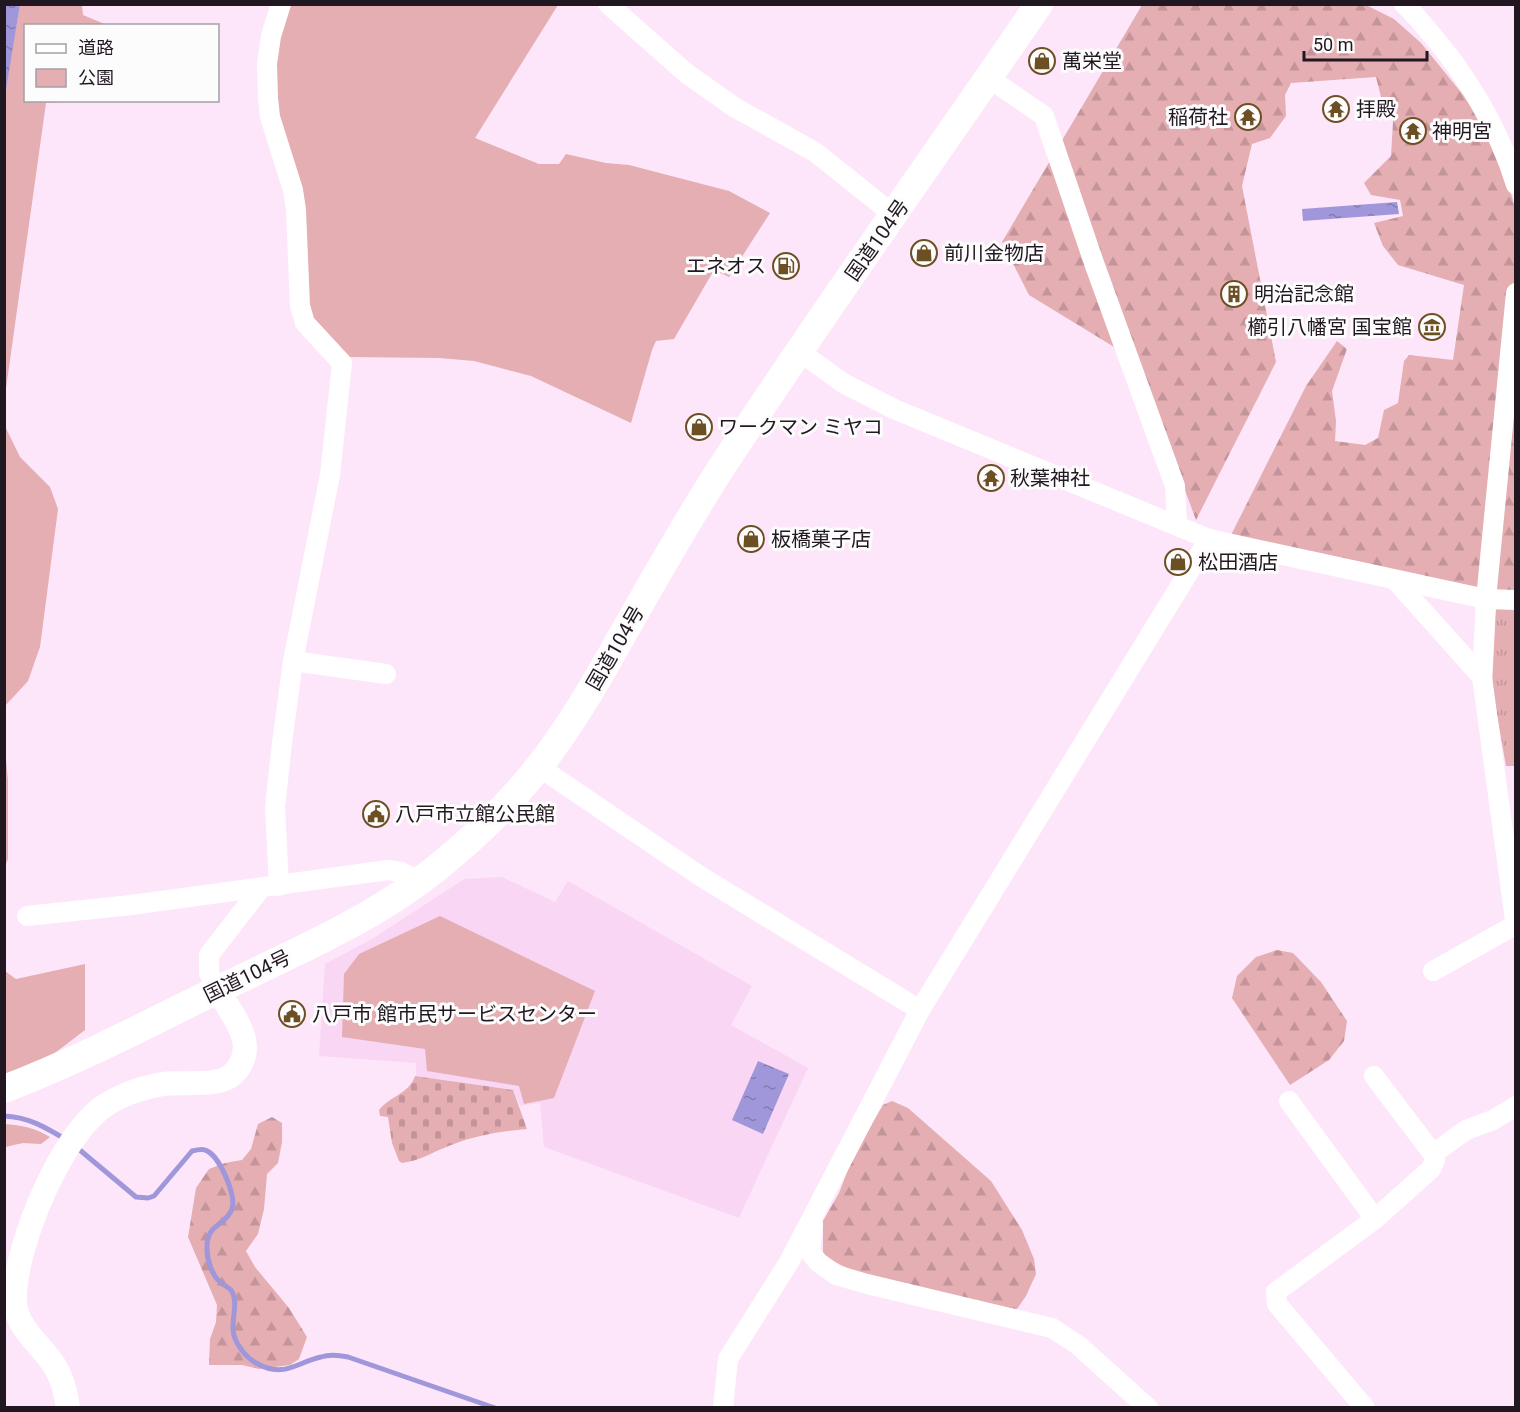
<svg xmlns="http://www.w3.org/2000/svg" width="1520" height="1412" viewBox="0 0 1520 1412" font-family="Roboto,'Noto Sans JP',sans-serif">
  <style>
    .built { fill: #fad6f5 }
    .green { fill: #e4aeb3 }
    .forest { fill: url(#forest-firs) }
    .cemetery { fill: url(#cemetery-stones) }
    .park { fill: url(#park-tufts) }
    .water { fill: url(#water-ripples) }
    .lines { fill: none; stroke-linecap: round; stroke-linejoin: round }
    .stream { stroke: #a097db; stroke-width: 5 }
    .minor { stroke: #fff; stroke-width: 20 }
    .major { stroke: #fff; stroke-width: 24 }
    .highway { stroke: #fff; stroke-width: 28 }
    .labels { text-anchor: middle; stroke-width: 6; stroke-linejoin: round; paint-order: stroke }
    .poi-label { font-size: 20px; fill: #211720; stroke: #fcfcfc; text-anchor: start }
    .street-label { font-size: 20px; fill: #211720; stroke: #fcfcfc }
  </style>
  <defs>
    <pattern id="forest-firs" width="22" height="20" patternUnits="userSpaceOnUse" patternTransform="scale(1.5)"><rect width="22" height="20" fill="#e4aeb3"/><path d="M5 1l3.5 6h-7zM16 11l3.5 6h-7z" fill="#c3959a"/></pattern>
    <pattern id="cemetery-stones" width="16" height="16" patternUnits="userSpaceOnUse" patternTransform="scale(1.5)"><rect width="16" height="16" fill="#e4aeb3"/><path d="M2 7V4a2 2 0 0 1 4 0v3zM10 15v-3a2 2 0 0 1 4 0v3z" fill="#c3959a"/></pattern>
    <pattern id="park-tufts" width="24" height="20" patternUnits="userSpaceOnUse" patternTransform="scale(1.5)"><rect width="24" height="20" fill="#e4aeb3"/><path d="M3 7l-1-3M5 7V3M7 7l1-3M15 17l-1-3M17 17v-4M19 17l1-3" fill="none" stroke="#c3959a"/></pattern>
    <pattern id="water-ripples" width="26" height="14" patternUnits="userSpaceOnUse" patternTransform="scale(1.5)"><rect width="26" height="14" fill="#a097db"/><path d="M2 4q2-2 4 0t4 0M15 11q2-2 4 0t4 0" fill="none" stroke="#827ab1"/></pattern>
  </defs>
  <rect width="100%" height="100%" fill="#fee6fa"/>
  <path class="built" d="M502,877L555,902L568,881L752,986L731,1025L808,1068L739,1218L544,1147L540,1103L520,1106L513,1090L416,1076V1063L319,1056L325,964L372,939L464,879Z"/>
  <g class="green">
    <path d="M20,5H82L83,15L107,25L26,26V100L84,101L46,103L5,396L4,95Z"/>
    <path d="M290,5H558L475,138L539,164H559L566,154L606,163L629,165L729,191L770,213L729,277L714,270L674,339L656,341L652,350L631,423L531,376L474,361L439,358L348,357L314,322L308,305L280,121L274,62L287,10Z"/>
    <path d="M5,426L20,457L50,487L58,509L40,647L28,681L5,706Z"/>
    <path d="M4,738L8,780V859L5,866Z"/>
    <path d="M440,916L595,991L554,1098L524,1104L519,1086L427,1071L425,1049L342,1037L344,974L359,954Z"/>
    <path d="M85,964V1030L5,1091V971L16,979Z"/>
    <path d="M4,1124C22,1125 35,1128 50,1137L41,1144L23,1143L5,1147Z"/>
  </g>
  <g class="forest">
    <path d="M1142,5H1366L1394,19L1421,43L1464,96L1499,150L1515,208V594H1506L1231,535L1306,386L1337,341L1347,349L1332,391L1336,421L1335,441L1365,445L1378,438L1384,410L1398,403L1404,361L1409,355L1453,360L1464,285L1398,265L1383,246L1374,223L1403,216L1400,200L1371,195L1364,183L1391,156L1394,105L1382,101L1376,77L1291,83L1285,95L1286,116L1270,138L1252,144L1242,186L1276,362L1196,520L1137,361L1029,295L1002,242Z"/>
    <path d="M1277,950L1293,953L1321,982L1347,1021L1344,1041L1329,1060L1290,1085L1232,998L1237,976L1256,957Z"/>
    <path d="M892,1101L908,1108L991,1181L1022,1230L1034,1259L1036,1274L1026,1296L1017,1309L1004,1308C965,1299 847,1279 823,1253V1221L839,1193L854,1154L883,1105Z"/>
    <path d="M272,1117L282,1123V1142L278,1163L267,1174L264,1209L258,1234L246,1251L255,1267L289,1308L307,1337L299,1359L290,1365L259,1369L242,1365H209L210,1339L216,1322L217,1305L188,1237L196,1188L209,1169L225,1163L242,1160L251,1149L258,1124Z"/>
  </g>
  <path class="cemetery" d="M415,1076L513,1090L527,1129C503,1131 477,1135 454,1144C436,1150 421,1161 402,1163L399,1161L392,1143L388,1117L380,1116L379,1110C390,1096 409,1094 415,1076Z"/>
  <path class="park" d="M1496,608L1515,609V766H1506L1492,687Z"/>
  <g class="water">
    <path d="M5,4L20,5L5,95L4,5Z"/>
    <path d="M1397,202L1399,214L1303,221L1302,209Z"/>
    <path d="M758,1061L789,1074L763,1134L732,1120Z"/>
  </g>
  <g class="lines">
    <g class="stream">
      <path d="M4,1116C28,1117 45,1127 65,1139"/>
      <path d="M75,1146L136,1197L148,1198L154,1196L192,1151C196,1150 202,1149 205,1150C219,1154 237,1196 232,1209C225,1227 206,1223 207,1249C207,1260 212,1275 220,1282C223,1285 228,1287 231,1290C238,1300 233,1315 233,1326C232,1340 244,1356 256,1363C284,1379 297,1362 321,1357C330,1354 338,1355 348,1357L495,1408"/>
    </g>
    <g class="minor">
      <path d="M608,4L686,73L734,107L815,152L894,215"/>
      <path d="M1404,4C1412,11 1419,20 1426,28C1465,72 1499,128 1516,185"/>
      <path d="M989,78L1044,116L1094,263L1175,486L1177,525"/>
      <path d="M1516,293L1486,599L1482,677L1516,927"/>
      <path d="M799,351L843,383L894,409L1209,539L1486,599L1516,600"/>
      <path d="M1396,581L1482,677"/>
      <path d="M293,661L386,674"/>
      <path d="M539,767L700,876L920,1010"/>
      <path d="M279,886L275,807L282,743L293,661L330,475L342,363L305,323L300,306L296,210L293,190L270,117L268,98L267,64L271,36L281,4"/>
      <path d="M27,916L131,905L388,870L401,872L420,881"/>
      <path d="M1433,971L1515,925"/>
      <path d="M217,990L209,973V955L261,888"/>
      <path d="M1289,1101L1375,1219"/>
      <path d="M1433,1154L1466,1130L1493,1120L1516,1106"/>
      <path d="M813,1225L810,1252L818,1262L836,1275L867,1284L1052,1328L1078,1345L1148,1408"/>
      <path d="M723,1408L728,1359L789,1262L920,1010L1209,539"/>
      <path d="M1365,1408L1277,1304L1276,1292L1375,1219L1431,1169L1435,1160L1433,1154L1374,1076"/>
    </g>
    <path class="major" d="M68,1408C66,1393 62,1377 54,1365C37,1339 12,1327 15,1291C19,1238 59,1143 100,1109C119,1095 140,1088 163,1084C181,1081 219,1088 233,1074C261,1047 233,1015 217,990"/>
    <path class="highway" d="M4,1089C77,1061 146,1025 215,991C293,953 378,918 444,862C478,834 510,803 537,769C571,726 598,679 624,632C656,576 688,519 723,465C825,309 934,158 1039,4"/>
  </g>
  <defs>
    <symbol id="shop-ring" viewBox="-11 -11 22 22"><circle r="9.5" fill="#fcfcfc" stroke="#6d4f24" stroke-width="1.5"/><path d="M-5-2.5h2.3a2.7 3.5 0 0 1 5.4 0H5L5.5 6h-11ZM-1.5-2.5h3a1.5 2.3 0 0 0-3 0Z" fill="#6d4f24"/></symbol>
    <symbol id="temple-ring" viewBox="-11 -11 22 22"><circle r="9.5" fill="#fcfcfc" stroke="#6d4f24" stroke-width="1.5"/><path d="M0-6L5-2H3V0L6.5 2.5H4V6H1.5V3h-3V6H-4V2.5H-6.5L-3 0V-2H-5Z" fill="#6d4f24"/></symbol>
    <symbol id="fuel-ring" viewBox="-11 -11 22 22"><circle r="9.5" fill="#fcfcfc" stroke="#6d4f24" stroke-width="1.5"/><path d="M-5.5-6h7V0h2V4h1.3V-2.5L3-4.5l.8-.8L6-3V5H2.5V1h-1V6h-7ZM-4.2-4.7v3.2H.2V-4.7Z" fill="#6d4f24"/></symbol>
    <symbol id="building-ring" viewBox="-11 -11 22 22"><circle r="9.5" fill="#fcfcfc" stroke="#6d4f24" stroke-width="1.5"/><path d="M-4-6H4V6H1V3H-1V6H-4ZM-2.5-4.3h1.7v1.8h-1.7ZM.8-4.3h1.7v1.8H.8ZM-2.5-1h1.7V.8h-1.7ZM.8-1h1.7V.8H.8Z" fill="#6d4f24"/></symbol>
    <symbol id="museum-ring" viewBox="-11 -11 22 22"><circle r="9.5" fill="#fcfcfc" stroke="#6d4f24" stroke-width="1.5"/><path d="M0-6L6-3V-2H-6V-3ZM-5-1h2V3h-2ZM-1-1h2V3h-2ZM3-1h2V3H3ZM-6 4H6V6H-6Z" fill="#6d4f24"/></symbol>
    <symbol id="civic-ring" viewBox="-11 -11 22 22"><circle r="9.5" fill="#fcfcfc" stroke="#6d4f24" stroke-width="1.5"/><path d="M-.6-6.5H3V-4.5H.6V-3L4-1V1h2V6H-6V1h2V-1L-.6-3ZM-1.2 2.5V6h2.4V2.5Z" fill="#6d4f24"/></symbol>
  </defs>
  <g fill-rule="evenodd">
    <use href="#shop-ring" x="1027" y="46" width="30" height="30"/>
    <use href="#temple-ring" x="1321" y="94" width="30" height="30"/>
    <use href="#temple-ring" x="1233" y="102" width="30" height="30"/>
    <use href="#temple-ring" x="1398" y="116" width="30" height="30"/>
    <use href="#shop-ring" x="909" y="238" width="30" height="30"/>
    <use href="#fuel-ring" x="771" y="251" width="30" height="30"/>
    <use href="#building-ring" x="1219" y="279" width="30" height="30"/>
    <use href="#museum-ring" x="1417" y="312" width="30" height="30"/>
    <use href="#shop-ring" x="684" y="412" width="30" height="30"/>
    <use href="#temple-ring" x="976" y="463" width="30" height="30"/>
    <use href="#shop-ring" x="736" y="524" width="30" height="30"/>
    <use href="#shop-ring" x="1163" y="547" width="30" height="30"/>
    <use href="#civic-ring" x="361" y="799" width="30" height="30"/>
    <use href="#civic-ring" x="277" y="999" width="30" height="30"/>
  </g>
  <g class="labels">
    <g class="poi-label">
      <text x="1062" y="68">萬栄堂</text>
      <text x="1356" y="116">拝殿</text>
      <text x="1228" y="124" text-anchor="end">稲荷社</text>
      <text x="1432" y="138">神明宮</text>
      <text x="944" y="260">前川金物店</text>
      <text x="766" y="273" text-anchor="end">エネオス</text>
      <text x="1254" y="301">明治記念館</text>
      <text x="1412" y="334" text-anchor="end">櫛引八幡宮 国宝館</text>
      <text x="718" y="434">ワークマン ミヤコ</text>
      <text x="1010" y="485">秋葉神社</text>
      <text x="771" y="546">板橋菓子店</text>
      <text x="1198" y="569">松田酒店</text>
      <text x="395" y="821">八戸市立館公民館</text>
      <text x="312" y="1021">八戸市 館市民サービスセンター</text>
    </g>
    <g class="street-label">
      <text transform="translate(877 240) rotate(-55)" y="7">国道104号</text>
      <text transform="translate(615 648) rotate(-60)" y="7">国道104号</text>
      <text transform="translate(247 976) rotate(-26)" y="7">国道104号</text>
    </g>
  </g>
  <rect width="1520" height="1412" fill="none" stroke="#211720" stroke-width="12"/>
  <rect x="24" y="24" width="195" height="78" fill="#fcfcfc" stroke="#a4a0a4" stroke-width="1.5"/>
  <rect x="36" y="44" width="30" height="9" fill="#ffffff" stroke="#a4a0a4" stroke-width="1.5"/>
  <text x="78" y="54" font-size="18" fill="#211720">道路</text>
  <rect x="36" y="69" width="30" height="18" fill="#e4aeb3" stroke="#a4a0a4" stroke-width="1.5"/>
  <text x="78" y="84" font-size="18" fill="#211720">公園</text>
  <path d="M1304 51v9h123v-9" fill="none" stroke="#211720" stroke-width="3"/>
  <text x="1313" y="51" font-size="18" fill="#211720" stroke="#fcfcfc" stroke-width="4.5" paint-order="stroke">50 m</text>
</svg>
